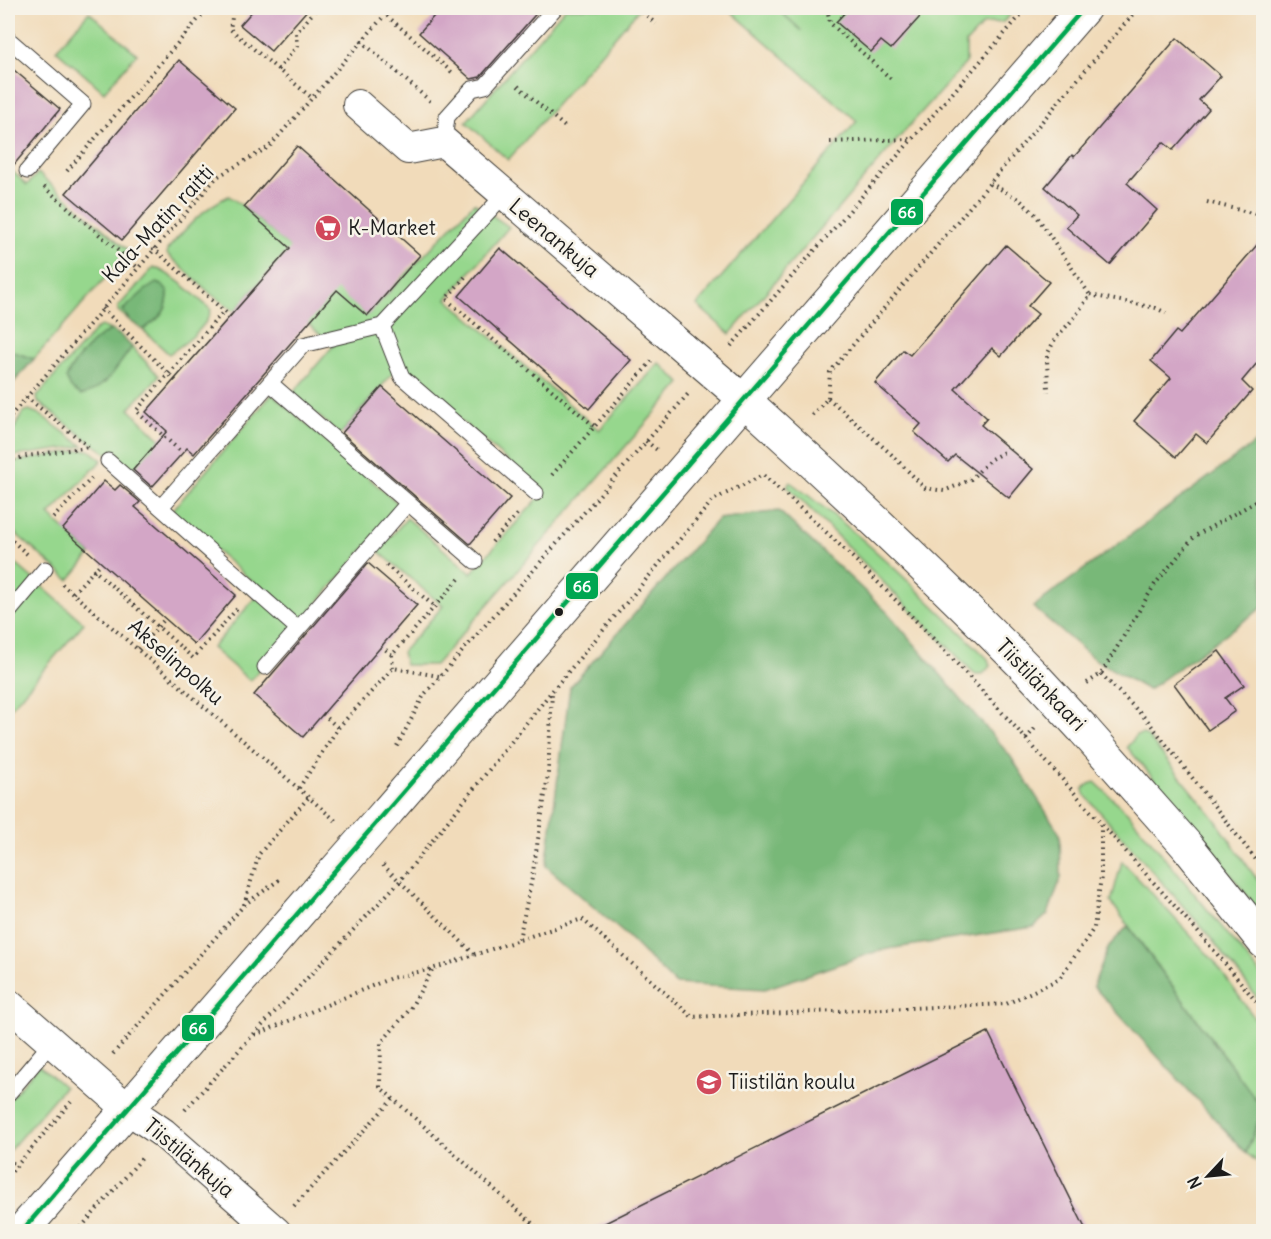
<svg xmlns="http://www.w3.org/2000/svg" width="1271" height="1239" viewBox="0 0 1271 1239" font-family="Delius,sans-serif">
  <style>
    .green { fill: #96d78d; stroke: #597a54; stroke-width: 1.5 }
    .forest { fill: #78b878; stroke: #4a6a4a; stroke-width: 1.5 }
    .building { fill: #d3a6c6 }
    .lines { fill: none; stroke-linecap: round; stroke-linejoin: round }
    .service-casing { stroke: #3c3934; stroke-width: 17 }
    .minor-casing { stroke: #3c3934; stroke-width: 32 }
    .tertiary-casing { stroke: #3c3934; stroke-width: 35 }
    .path { stroke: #3c3934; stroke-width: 4; stroke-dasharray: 1.5 4.5; stroke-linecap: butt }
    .service { stroke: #fff; stroke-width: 15 }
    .minor { stroke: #fff; stroke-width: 30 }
    .tertiary { stroke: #fff; stroke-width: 33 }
    .tertiary-bridge-casing { stroke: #3c3934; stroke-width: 35; stroke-linecap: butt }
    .tertiary-bridge { stroke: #fff; stroke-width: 33 }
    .bus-1-casing { stroke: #f7f3e8; stroke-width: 9 }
    .bus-1 { stroke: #00a651; stroke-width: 4.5 }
    .bus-dot { fill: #1c1c1c; stroke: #f7f3e8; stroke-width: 2 }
    .labels { text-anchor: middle; stroke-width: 5; stroke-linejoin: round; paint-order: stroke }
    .street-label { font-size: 21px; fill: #1c1c1c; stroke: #f7f3e8 }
    .poi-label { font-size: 21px; fill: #1c1c1c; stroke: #f7f3e8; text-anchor: start }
    .line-badge { stroke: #f7f3e8; stroke-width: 2 }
    .badge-label { font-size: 16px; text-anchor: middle; font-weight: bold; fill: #fff }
  </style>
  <rect width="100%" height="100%" fill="#f7f3e8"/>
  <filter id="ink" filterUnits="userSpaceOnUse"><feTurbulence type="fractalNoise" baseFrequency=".0167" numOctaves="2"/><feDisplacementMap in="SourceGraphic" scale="12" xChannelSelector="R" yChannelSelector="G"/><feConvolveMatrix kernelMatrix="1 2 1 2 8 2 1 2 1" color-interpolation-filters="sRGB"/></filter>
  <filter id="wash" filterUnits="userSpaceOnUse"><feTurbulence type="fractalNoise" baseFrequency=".008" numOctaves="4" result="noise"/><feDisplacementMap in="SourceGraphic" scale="24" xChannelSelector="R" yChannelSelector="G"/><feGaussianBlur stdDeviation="1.35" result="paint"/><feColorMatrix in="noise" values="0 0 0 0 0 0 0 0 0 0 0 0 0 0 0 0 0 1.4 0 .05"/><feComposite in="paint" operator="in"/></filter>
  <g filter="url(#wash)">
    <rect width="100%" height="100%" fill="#f1dbba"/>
    <g class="green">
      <path d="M565,8H640L508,160L466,122Z"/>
      <path d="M727,8H776L802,31L777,8H1017L1003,22L984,24L966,43V63L910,125L730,334L697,305L857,121Z"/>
      <path d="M89,12L137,54L104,92L56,50Z"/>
      <path d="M8,167L27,185L38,173L129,251L34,359L8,350Z"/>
      <path d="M229,196L244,207L367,315L474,203L509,227L447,299L599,430L659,363L681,383L435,665H405L402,652L443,606L378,551L407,518L471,573L544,492L398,367L340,435L293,393L333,346L261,281L235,311L212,295L167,254V250C184,230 204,207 229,196Z"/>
      <path d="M154,267C175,276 194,294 211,310C207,328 184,344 169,354L143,330C159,318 168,314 168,292L123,309L129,320L118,311V307Z"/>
      <path d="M101,326L111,330L103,334L69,372L105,383L132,347L159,376L129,409L160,439L148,484L129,468L93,444L38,402L37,397L44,388L97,328Z"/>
      <path d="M272,394L401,506L250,681L212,648L262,590L171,512Z"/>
      <path d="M29,410L39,414L83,446L8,457V441L23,412Z"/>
      <path d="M80,450H89L102,460L49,515L91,554L69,580L8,527V463Z"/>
      <path d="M790,482C863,534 925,597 988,659L990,666L983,674H975L787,486Z"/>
      <path d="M8,557L84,623L8,711Z"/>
      <path d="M1143,734L1149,738L1215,819L1263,888V916L1197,831L1127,747L1137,735Z"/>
      <path d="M1095,782L1128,813L1263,977V1005L1206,932L1084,794L1083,789L1089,784Z"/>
      <path d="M1122,861L1214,961L1263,1030V1109L1111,902Z"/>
      <path d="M39,1065L64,1087L8,1152V1101Z"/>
      <path d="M1263,1112V1166L1246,1153Z"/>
    </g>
    <g class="forest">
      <path d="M156,283L162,285L168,292C168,313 159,318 143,330L129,320L123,310L144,291Z"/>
      <path d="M111,330L120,335L132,347C118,365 105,391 81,395L71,388L66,378C74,361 93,338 111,330Z"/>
      <path d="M8,350L34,359L8,389Z"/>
      <path d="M1263,437V607L1148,690L1094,659L1033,607Z"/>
      <path d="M779,511L887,612L1011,757L1060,834L1061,878L1048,914L1034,927L881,950L765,989L675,984L627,936L546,866L570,687L718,519Z"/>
      <path d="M1128,926L1263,1109L1246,1153L1093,986L1109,946Z"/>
    </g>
    <g id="blocks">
      <g class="building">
        <path d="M255,8H309L271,51L240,25Z"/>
        <path d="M441,8H541L480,77L471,79L419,33Z"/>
        <path d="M849,8H928L891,49L881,41L871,52L836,22Z"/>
        <path d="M1177,38L1221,76L1199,100L1209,109L1173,150L1163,142L1127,183L1157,210L1110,265L1066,227L1077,215L1045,187L1072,155L1074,157Z"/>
        <path d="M179,60L235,108L122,240L66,193Z"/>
        <path d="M8,65L60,109L8,172Z"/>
        <path d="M297,146L420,255L367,316L337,290L194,454L187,448L152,487L133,470L167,431L146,412L290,248L244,207Z"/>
        <path d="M1263,238V356L1242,381L1252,391L1207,443L1196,434L1176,457L1134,421L1171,378L1151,361L1176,331L1180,334Z"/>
        <path d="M1006,245L1049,282L1028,306L1038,314L1001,356L992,348L955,389L987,418L981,425L1033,469L1009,498L955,455L948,462L914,432L921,424L875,383L903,350L910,355Z"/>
        <path d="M500,248L631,360L589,409L459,296Z"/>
        <path d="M382,387L510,498L470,544L342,433Z"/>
        <path d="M104,481L115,490L120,485L140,502L135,507L236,595L194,644L63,529Z"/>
        <path d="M368,563L417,605L303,737L254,695Z"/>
        <path d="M1219,651L1244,685L1225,698L1235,711L1208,730L1174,684Z"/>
        <path d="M988,1032L1087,1232H587Z"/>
      </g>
    </g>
  </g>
  <g filter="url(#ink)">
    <use href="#blocks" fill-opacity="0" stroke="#3c3934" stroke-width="1.5"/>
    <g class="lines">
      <defs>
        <g id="service">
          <path d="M8,39L83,104L27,171"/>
          <path d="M444,142L447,117L472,89L485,86L555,8"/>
          <path d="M382,326L402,377L536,493"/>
          <path d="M270,383L475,561"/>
          <path d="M108,461L298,629"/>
          <path d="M161,507L303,345L382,326L504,195"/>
          <path d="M8,613L45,569"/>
          <path d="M265,667L408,503"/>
          <path d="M8,1094L52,1042"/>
        </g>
        <g id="minor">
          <path d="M358,105L408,149L444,142L744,400"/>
          <path d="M8,1004L128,1109L163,1133L276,1232"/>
        </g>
        <g id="tertiary">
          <path d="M744,400C843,489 940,581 1034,676"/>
          <path d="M1084,730L1187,846L1264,942"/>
          <path d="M387,812L1084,8"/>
          <path d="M21,1232L329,878"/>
        </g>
      </defs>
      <use href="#service" class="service-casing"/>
      <use href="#minor" class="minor-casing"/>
      <use href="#tertiary" class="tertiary-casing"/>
      <g class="path">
        <path d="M229,8L233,12L230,29L312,98"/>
        <path d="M378,8L454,74"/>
        <path d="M638,8L656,24"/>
        <path d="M827,8L830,23L891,79"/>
        <path d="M361,41L430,101"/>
        <path d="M278,70L297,46L296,33L317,8"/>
        <path d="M518,86L565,127"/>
        <path d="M830,142L912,139"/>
        <path d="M67,171L208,8"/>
        <path d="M990,183L1020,200L1036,215L1090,295L1074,318L1055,339L1047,355L1048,392"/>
        <path d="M44,187L137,267"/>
        <path d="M1207,202L1264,216"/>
        <path d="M153,248L233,319"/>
        <path d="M465,277L446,299L594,426"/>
        <path d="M1090,295L1156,308L1166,313"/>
        <path d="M102,308L178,383"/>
        <path d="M731,346L1027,8"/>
        <path d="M26,397L89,447"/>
        <path d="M828,398L891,454L925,488L944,491L970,480L991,459L1004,452"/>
        <path d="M812,415L828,398L830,372L1138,8"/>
        <path d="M8,422L13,413L217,177L269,147L391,8"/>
        <path d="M646,441L657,450"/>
        <path d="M179,450L136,411L224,311"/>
        <path d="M8,461L27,456L89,447"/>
        <path d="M552,475L652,361"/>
        <path d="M53,518L92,478"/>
        <path d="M8,537L27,554"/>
        <path d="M492,542L519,512"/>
        <path d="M386,565L435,607"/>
        <path d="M93,569L193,658L237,609"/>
        <path d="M62,584L336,821"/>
        <path d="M73,593L100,564"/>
        <path d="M381,646L392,655L459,579"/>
        <path d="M138,649L164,620"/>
        <path d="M392,655L393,668"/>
        <path d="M1101,674L1148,721L1264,870"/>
        <path d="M1087,683L1101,674L1155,584L1195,536L1264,497"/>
        <path d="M323,714L338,728"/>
        <path d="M1026,739L1036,727"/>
        <path d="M397,746L424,695L688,394"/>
        <path d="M299,788L338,728L393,668L439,676"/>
        <path d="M383,865L474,954"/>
        <path d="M244,905L259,854L309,797"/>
        <path d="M519,939L532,878L548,775L552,692"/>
        <path d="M432,970L410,1009L381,1043L380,1087L542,1232"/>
        <path d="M255,1035L391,978L432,969L582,919L692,1017L1006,1004L1059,979L1094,928L1101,877V824"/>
        <path d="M113,1054L244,905L279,880"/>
        <path d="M185,1110L252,1036L400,881L552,691L713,500L763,475C885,581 994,702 1101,823C1155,886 1213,945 1264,1012"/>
        <path d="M8,1158L16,1166"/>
        <path d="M8,1176L71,1102"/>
        <path d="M294,1206L393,1099"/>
        <path d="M77,1232L142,1158"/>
      </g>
      <use href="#service" class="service"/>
      <use href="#minor" class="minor"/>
      <use href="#tertiary" class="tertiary"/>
      <defs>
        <g id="tertiary-bridge">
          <path d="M1034,676L1084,730"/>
          <path d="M329,878L387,812"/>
        </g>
      </defs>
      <use href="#tertiary-bridge" class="tertiary-bridge-casing"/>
      <use href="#tertiary-bridge" class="tertiary-bridge"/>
      <defs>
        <path id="bus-1" d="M21,1232L1084,8"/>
      </defs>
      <use href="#bus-1" class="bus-1-casing"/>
      <use href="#bus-1" class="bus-1"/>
    </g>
  </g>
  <defs>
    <symbol id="supermarket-disc" viewBox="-11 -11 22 22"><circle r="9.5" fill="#d1495b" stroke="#f7f3e8"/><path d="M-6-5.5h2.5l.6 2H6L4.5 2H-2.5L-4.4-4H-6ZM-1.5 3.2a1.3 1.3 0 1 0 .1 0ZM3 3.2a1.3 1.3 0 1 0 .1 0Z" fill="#fff"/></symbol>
    <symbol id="school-disc" viewBox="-11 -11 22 22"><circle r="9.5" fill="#d1495b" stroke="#f7f3e8"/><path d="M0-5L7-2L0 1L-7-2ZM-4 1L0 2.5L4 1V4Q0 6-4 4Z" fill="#fff"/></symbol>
  </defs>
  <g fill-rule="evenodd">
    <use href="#supermarket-disc" x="313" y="213" width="30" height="30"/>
    <use href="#school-disc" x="694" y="1067" width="30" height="30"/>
  </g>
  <circle class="bus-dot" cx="559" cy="612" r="5"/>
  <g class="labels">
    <g class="street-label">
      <text transform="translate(158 224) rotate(-47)" y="7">Kala-Matin raitti</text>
      <text transform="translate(554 238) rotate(40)" y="7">Leenankuja</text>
      <text transform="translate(176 662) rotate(41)" y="7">Akselinpolku</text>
      <text transform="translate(1041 685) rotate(46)" y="7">Tiistilänkaari</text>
      <text transform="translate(189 1158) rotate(40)" y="7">Tiistilänkuja</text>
    </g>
    <g class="poi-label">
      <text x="348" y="235">K-Market</text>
      <text x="728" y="1089">Tiistilän koulu</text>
    </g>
  </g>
  <g class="line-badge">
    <rect x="890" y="198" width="34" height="28" rx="6" fill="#00a651"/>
    <rect x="565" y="572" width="34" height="28" rx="6" fill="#00a651"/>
    <rect x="181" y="1014" width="34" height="28" rx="6" fill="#00a651"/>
  </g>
  <g class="badge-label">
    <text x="907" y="218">66</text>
    <text x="582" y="592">66</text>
    <text x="198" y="1034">66</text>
  </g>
  <rect width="1271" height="1239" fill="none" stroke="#f7f3e8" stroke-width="30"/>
  <g transform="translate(1208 1176) rotate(244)" stroke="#f7f3e8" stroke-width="4.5" paint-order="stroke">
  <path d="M0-4.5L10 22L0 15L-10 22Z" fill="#1c1c1c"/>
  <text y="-9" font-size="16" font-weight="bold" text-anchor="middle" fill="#1c1c1c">N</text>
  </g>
</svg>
